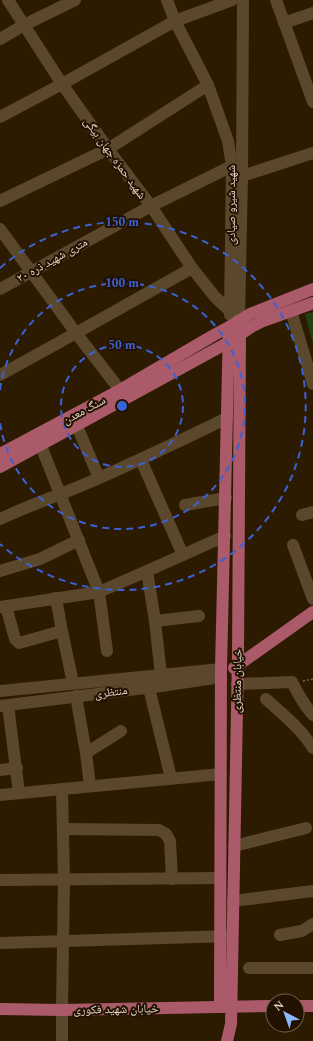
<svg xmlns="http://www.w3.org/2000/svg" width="313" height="1041" viewBox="0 0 313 1041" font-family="Spectral,'Noto Naskh Arabic',serif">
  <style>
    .green { fill: #263f0e }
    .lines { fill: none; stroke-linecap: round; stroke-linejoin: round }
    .path { stroke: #74644f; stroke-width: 1.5; stroke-dasharray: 2 2; stroke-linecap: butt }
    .minor { stroke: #5b472c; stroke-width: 12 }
    .major { stroke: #ab5a69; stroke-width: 12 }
    .ring { fill: none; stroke: #3a62d5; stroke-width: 2; stroke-dasharray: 7 5 }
    .labels { text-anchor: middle; stroke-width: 4; stroke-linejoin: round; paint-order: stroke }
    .street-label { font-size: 12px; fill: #e0d4c5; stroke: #231100 }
    .centre { fill: #3a62d5; stroke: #231100; stroke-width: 2 }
    .ring-label { font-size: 12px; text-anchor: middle; font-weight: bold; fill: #3a62d5; stroke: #231100; stroke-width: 4; stroke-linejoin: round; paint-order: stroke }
  </style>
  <rect width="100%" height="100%" fill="#2d1b01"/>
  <path class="green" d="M313,312V344L305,314Z"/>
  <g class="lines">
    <path class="path" d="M303,681L313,679"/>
    <g class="minor">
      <path d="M8,0L62,84L108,149L151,206L192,268L215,297L230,311L239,310"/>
      <path d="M167,0L175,21L208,85L228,141L232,166L230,315"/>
      <path d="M276,0L313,102"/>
      <path d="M284,23L313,13"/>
      <path d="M0,39L24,25L75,0"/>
      <path d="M0,117L62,84L175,21L232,0"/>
      <path d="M242,176L313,153"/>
      <path d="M0,201L108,149L208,85"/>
      <path d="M0,229L76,333L120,390"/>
      <path d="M0,289L151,206L232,166"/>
      <path d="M291,311L313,384"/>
      <path d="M239,318L242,176L243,0"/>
      <path d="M0,375L76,333L192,268"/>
      <path d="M77,426L99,478"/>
      <path d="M41,446L99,592L107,651"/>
      <path d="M141,460L183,555"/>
      <path d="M185,505L226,498"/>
      <path d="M302,515L313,512"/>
      <path d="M0,519C32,504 66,493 99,478C142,459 184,439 227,418"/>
      <path d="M293,545L313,599"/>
      <path d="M0,571L40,559L79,540"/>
      <path d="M147,571L155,621L161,675"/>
      <path d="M56,598L62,631L73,683"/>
      <path d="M6,606L15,639L19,643L62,631"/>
      <path d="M0,607L99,592L147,571L225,536"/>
      <path d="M155,621L199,616"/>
      <path d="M237,684L292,682C298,694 304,705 313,715"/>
      <path d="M149,688L171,778"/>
      <path d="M0,691L221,669"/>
      <path d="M76,696L86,753L90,786"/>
      <path d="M266,699C283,714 301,729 313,748"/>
      <path d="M8,705L19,793"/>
      <path d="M0,706L161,686L221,677"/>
      <path d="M86,753L121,731"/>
      <path d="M0,770L17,768"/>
      <path d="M0,795L221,774"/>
      <path d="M63,829L159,830L166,834L170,841L172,879"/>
      <path d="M234,846L306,828"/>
      <path d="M0,880L220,878"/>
      <path d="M233,901L313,891"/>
      <path d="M280,935L302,931L313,924"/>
      <path d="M0,943L231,936"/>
      <path d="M249,968H313"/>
      <path d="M62,1041V1010L64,880L62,789"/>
    </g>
    <g class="major">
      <path d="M0,454L120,390L214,335L229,327L250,314L313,289"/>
      <path d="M0,467L229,342L251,327L263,321L313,303"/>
      <path d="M234,668L313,612"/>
      <path d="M220,1006L221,669L229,327"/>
      <path d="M297,1006H313"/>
      <path d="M0,1009L62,1010L273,1006"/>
      <path d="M227,1041L231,1024L238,657L240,334L238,321"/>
    </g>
  </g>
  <g class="ring">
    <circle cx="122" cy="406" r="61"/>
    <path d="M0 390A123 123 0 1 1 0 422"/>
    <path d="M0 268A184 184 0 1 1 0 544"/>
  </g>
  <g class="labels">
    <g class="street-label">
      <text transform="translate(115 158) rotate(54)" y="4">شهید حمزه جهان بیگی</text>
      <text transform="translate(231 205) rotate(-90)" y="4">شهید شیرو صیادی</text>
      <text transform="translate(52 260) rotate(-29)" y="4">۲۰ متری شهید ذره</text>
      <text transform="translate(84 410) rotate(-28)" y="4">سنگ معدن</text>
      <text transform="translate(237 681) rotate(-89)" y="4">خیابان منتظری</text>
      <text transform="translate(111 692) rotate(-7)" y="4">منتظری</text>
      <text transform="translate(116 1009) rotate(-1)" y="4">خیابان شهید فکوری</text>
    </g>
  </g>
  <circle cx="122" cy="406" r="6" class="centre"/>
  <g class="ring-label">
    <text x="122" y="226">150 m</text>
    <text x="122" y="287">100 m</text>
    <text x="122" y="349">50 m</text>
  </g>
  <g transform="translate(285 1013) rotate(319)"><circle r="19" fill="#231100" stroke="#6f5f4f"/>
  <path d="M0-3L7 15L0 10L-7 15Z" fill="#8bbafc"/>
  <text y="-6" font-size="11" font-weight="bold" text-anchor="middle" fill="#e0d4c5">N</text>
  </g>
</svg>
